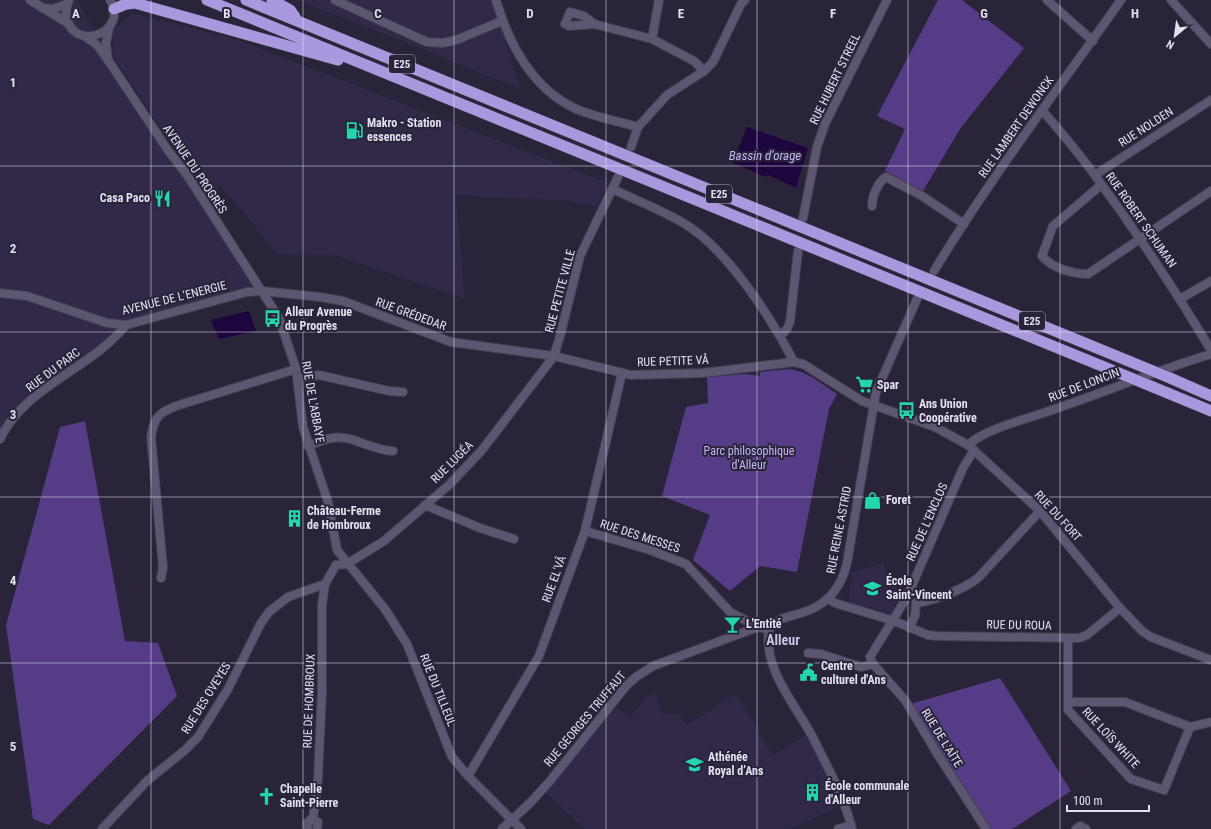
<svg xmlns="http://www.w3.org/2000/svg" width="1211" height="829" viewBox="0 0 1211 829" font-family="'Roboto Condensed',sans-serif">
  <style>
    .built { fill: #312947 }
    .green { fill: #543d86 }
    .water { fill: #1d053e }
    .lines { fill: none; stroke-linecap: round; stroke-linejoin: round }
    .minor-casing { stroke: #453f53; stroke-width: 10 }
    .highway-casing { stroke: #453f53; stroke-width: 12 }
    .minor { stroke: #5c5671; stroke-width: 8 }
    .highway { stroke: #aa98df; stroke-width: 11 }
    .highway-bridge-casing { stroke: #453f53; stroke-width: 12; stroke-linecap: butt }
    .highway-bridge { stroke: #aa98df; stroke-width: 11 }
    .grid { fill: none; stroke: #e2dfef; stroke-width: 1; stroke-opacity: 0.55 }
    .labels { text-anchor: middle; stroke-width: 4; stroke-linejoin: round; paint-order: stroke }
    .shield { fill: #2a243b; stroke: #aba7b9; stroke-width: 1 }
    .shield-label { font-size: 11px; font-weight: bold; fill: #e2dfef }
    .street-label { font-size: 12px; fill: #e2dfef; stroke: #2a243b }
    .poi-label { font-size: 12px; font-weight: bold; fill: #e2dfef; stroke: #2a243b; text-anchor: start }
    .park-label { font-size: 12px; fill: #c6b6f7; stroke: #2a243b }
    .water-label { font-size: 13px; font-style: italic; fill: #c3b3f4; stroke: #2a243b }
    .quarter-label { font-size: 14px; font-weight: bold; fill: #c9c2e1; stroke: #2a243b }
    .grid-label { font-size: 13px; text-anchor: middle; font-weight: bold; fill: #e2dfef; stroke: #2a243b; stroke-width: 4; stroke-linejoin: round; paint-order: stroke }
  </style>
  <rect width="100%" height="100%" fill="#2a243b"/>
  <g class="built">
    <path d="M0,0H77L139,113L196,189L258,289L141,318L21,404L0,434Z"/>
    <path d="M297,0H493L520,89L413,45Z"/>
    <path d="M132,13L238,40L608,183L597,206L568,201L456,195L465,299L338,256L278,254L220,185L207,197L113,56V32Z"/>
    <path d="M884,563L888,584L903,591L892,611L888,613L849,603L850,582H852L850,573Z"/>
    <path d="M655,693L663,714H679L687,725L736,694L773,755L807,734L840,806L790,829H585L546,793L615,705L631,718L646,697Z"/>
  </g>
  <g class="green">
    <path d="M938,0H962L1024,48L960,129L923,191L885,171L905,129L877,116Z"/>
    <path d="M789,369C807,371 822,384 837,394L829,409L797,572L760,566L730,591L693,560L710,515L662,496L686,407L708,403L707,377L745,374L760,376V372Z"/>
    <path d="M85,421L125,641L158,643L177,696L49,825L33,819L6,625L60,427Z"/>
    <path d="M1000,678L1071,791L1012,829H988L911,704Z"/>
  </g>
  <g class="water">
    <path d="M747,127L808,148L796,188L768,175L766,177L733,163Z"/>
    <path d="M249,311L256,331L219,339L211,320Z"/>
  </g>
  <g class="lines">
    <defs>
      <g id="minor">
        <path d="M30,0L69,24"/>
        <path d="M69,0C66,7 65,14 67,21C80,53 129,29 110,0"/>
        <path d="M335,0L427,42L443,43L456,40L502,21"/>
        <path d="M496,0C509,44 531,87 574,108C594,117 617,121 638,127"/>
        <path d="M1047,0L1093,41"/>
        <path d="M1171,0L1211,44"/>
        <path d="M42,8L53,9L67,4"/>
        <path d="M594,24L569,26L565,24L570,12L584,16L594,24L652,39L694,61L704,71"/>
        <path d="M86,37L97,45L108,60L167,149L187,175L279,318L296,369L303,427L328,502L337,550L385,609L407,644L452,757L468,776L521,829"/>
        <path d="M652,39L659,0"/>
        <path d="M108,60L106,43L109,28"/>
        <path d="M1042,110C1060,131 1078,152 1094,174C1136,231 1175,290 1211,350"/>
        <path d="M631,147L638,127L667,95L704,71L713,62L741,4L745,0"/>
        <path d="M1095,175L1211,100"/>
        <path d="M1101,185L1053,226L1042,256C1052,268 1072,274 1088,274L1211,191"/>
        <path d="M613,189C637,201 662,210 685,224C727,249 772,319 794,362"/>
        <path d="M872,206C872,196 878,182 886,177L922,196L964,224"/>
        <path d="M803,218L817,147L825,124L887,0"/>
        <path d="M934,271C991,177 1058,89 1121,0"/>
        <path d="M0,293L27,296L107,323L126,325L247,292L262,291L320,297L343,301L451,342L554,356L631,375L703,373L794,362L803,364L862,401L935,427L968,445L1040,511L1120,608L1142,631L1151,637L1211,660"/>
        <path d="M1180,299L1211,281"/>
        <path d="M780,336L787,329L790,322L798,251"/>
        <path d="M298,378L319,375L389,391L403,392"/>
        <path d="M0,439C25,386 91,369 126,325"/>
        <path d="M968,445C986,428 1031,418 1055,409C1107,391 1158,370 1211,354"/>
        <path d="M308,446C316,443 324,439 332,438C351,434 373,451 393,451"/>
        <path d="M974,450L963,468L907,597L870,657L873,664L905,700L938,755L986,829"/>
        <path d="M425,505L480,528L514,539"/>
        <path d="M585,531L650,550L686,564L730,612L758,627L769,630C779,618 783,618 798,614C825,607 841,590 847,563L876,392L917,299"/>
        <path d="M347,564L384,541L450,484L482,450L554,356L560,336L580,256L618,177"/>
        <path d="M161,578L163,567L151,437C154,418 158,413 176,406L296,369"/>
        <path d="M829,599L835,603L894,621L928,635L937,636L1079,638L1087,635L1120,608"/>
        <path d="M916,603C934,601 964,589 978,578L1040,511"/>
        <path d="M909,628L915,616L916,603"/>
        <path d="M769,630C763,669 795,704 812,736C827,766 844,796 852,829"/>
        <path d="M1068,638V710L1131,779L1164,790L1190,727"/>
        <path d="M808,653L821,654L861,667L873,664"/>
        <path d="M1068,702H1125L1190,727L1211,722"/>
        <path d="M468,776L539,656L585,531L622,373"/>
        <path d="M313,819L318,778L322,691V605L325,584L336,565L347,564"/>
        <path d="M102,829L148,780L184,751L198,737L228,689L261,623L269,612L288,597L325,584"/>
        <path d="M308,829L307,823L311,819L318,822L317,829"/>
        <path d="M502,829L531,802L550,781L626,686L636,677L653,666L758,627"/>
        <path d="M838,829L851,825"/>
        <path d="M1076,829L1080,826L1086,829"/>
      </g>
      <g id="highway">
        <path d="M207,0L1114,371"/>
        <path d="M246,0L1131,362"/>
        <path d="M272,0L290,10L295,17"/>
        <path d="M114,9L126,4L135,3L338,60"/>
        <path d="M1170,378L1211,396"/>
        <path d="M1153,387L1211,411"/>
      </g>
    </defs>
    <use href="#minor" class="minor-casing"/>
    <use href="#highway" class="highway-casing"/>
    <use href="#minor" class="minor"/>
    <use href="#highway" class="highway"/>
    <defs>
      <g id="highway-bridge">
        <path d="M1131,362L1170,378"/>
        <path d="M1114,371L1153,387"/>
      </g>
    </defs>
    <use href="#highway-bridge" class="highway-bridge-casing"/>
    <use href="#highway-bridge" class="highway-bridge"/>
  </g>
  <path class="grid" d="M151,0V829M303,0V829M454,0V829M606,0V829M757,0V829M908,0V829M1060,0V829M0,166H1211M0,332H1211M0,497H1211M0,663H1211"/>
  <defs>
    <symbol id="fuel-bare" viewBox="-9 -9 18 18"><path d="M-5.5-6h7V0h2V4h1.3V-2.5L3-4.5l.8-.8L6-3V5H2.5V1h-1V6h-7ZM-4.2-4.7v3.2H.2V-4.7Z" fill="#25d5ae" stroke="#2a243b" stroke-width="2.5" paint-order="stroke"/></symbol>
    <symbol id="restaurant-bare" viewBox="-9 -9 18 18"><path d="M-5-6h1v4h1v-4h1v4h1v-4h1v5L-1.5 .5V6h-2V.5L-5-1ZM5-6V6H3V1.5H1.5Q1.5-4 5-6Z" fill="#25d5ae" stroke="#2a243b" stroke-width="2.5" paint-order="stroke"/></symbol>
    <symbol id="bus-bare" viewBox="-9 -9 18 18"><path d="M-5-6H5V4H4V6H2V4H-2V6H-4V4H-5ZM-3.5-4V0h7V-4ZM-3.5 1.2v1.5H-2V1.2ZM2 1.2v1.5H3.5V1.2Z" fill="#25d5ae" stroke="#2a243b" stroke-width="2.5" paint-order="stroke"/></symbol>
    <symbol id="supermarket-bare" viewBox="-9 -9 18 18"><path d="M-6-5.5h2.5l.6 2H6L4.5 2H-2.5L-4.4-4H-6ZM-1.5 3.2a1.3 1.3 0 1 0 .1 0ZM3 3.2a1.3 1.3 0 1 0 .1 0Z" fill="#25d5ae" stroke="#2a243b" stroke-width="2.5" paint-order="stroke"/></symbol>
    <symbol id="shop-bare" viewBox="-9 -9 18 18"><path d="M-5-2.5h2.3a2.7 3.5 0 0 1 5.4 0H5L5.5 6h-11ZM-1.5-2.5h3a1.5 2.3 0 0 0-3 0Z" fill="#25d5ae" stroke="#2a243b" stroke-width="2.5" paint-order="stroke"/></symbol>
    <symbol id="building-bare" viewBox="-9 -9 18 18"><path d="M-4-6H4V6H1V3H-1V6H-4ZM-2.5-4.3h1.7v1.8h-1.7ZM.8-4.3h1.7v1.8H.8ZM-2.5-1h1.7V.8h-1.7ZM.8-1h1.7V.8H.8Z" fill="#25d5ae" stroke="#2a243b" stroke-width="2.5" paint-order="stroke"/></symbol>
    <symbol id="school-bare" viewBox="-9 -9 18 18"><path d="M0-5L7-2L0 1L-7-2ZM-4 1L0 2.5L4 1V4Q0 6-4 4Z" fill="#25d5ae" stroke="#2a243b" stroke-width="2.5" paint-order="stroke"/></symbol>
    <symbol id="bar-bare" viewBox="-9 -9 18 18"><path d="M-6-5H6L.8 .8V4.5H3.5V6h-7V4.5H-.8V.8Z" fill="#25d5ae" stroke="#2a243b" stroke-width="2.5" paint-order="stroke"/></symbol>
    <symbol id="civic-bare" viewBox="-9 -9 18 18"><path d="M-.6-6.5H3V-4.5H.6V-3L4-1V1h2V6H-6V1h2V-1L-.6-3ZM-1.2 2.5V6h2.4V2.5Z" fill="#25d5ae" stroke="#2a243b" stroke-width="2.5" paint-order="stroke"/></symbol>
    <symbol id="church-bare" viewBox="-9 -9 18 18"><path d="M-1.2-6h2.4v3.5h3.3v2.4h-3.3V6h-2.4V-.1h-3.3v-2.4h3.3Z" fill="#25d5ae" stroke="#2a243b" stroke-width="2.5" paint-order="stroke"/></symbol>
  </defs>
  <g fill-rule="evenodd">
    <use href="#fuel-bare" x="342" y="118" width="25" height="25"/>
    <use href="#restaurant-bare" x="150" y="186" width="25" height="25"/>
    <use href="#bus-bare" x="260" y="306" width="25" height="25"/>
    <use href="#supermarket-bare" x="852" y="372" width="25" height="25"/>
    <use href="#bus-bare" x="894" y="398" width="25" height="25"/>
    <use href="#shop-bare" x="860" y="488" width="25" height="25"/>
    <use href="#building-bare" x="282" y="506" width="25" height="25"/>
    <use href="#school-bare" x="860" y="576" width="25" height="25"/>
    <use href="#bar-bare" x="720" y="612" width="25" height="25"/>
    <use href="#civic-bare" x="796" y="660" width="25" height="25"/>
    <use href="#school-bare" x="682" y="752" width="25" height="25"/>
    <use href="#building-bare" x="800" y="780" width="25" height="25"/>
    <use href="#church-bare" x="254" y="784" width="25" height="25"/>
  </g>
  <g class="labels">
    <g class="shield">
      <rect x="389" y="55" width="26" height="18" rx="3"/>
      <rect x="706" y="185" width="26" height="18" rx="3"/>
      <rect x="1019" y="312" width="26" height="18" rx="3"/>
    </g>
    <g class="shield-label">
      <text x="402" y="68">E25</text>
      <text x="719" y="198">E25</text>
      <text x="1032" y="325">E25</text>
    </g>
    <g class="street-label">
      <text transform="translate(835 79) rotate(-64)" y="4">RUE HUBERT STREEL</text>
      <text transform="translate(1016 127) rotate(-55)" y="4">RUE LAMBERT DEWONCK</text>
      <text transform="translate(1146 127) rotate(-33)" y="4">RUE NOLDEN</text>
      <text transform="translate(195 169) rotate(56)" y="4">AVENUE DU PROGRÈS</text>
      <text transform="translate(1141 220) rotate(55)" y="4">RUE ROBERT SCHUMAN</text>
      <text transform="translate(560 291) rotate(-75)" y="4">RUE PETITE VILLE</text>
      <text transform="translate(174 298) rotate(-14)" y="4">AVENUE DE L'ENERGIE</text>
      <text transform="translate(411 314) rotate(20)" y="4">RUE GRÉDEDAR</text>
      <text transform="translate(673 361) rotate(-2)" y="4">RUE PETITE VÂ</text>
      <text transform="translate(53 370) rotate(-37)" y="4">RUE DU PARC</text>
      <text transform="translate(1084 385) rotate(-21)" y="4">RUE DE LONCIN</text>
      <text transform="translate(313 402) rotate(80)" y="4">RUE DE L'ABBAYE</text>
      <text transform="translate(452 462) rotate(-45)" y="4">RUE LUGÉA</text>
      <text transform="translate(1058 516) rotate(48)" y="4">RUE DU FORT</text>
      <text transform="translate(927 522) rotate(-66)" y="4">RUE DE L'ENCLOS</text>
      <text transform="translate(839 530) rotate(-79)" y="4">RUE REINE ASTRID</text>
      <text transform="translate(640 536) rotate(18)" y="4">RUE DES MESSES</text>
      <text transform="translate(554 579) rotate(-70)" y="4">RUE EL'VÂ</text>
      <text transform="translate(1019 625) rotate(1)" y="4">RUE DU ROUA</text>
      <text transform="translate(438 690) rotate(68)" y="4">RUE DU TILLEUL</text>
      <text transform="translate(206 698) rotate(-58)" y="4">RUE DES OVEYES</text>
      <text transform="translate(309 701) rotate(-88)" y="4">RUE DE HOMBROUX</text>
      <text transform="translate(585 719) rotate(-50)" y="4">RUE GEORGES TRUFFAUT</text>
      <text transform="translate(942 738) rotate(58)" y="4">RUE DE L'AÎTE</text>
      <text transform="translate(1111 738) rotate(47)" y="4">RUE LOÏS WHITE</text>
    </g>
    <g class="poi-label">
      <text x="367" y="127">Makro - Station<tspan x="367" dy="14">essences</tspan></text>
      <text x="150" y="202" text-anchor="end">Casa Paco</text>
      <text x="285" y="316">Alleur Avenue<tspan x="285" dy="14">du Progrès</tspan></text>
      <text x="877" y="389">Spar</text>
      <text x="919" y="408">Ans Union<tspan x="919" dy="14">Coopérative</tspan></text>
      <text x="886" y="504">Foret</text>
      <text x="307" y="515">Château-Ferme<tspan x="307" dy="14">de Hombroux</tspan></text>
      <text x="886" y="585">École<tspan x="886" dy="14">Saint-Vincent</tspan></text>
      <text x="746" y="628">L'Entité</text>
      <text x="821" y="670">Centre<tspan x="821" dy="14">culturel d'Ans</tspan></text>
      <text x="708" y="761">Athénée<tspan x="708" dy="14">Royal d’Ans</tspan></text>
      <text x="825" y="790">École communale<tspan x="825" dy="14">d'Alleur</tspan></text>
      <text x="280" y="793">Chapelle<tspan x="280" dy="14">Saint-Pierre</tspan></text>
    </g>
    <g class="park-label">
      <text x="749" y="455">Parc philosophique<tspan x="749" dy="14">d'Alleur</tspan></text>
    </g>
    <g class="water-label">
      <text x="765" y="160">Bassin d'orage</text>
    </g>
    <g class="quarter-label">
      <text x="783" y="645">Alleur</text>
    </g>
  </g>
  <g class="grid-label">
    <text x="76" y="18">A</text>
    <text x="227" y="18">B</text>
    <text x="378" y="18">C</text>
    <text x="530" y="18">D</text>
    <text x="681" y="18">E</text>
    <text x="833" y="18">F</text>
    <text x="984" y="18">G</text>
    <text x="1135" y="18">H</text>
    <text x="13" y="87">1</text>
    <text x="13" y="253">2</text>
    <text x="13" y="419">3</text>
    <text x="13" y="585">4</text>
    <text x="13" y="751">5</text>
  </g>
  <g transform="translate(1175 36) rotate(209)" stroke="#2a243b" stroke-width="3" paint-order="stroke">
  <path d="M0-3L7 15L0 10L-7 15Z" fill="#e2dfef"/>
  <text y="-6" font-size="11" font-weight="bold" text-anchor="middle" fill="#e2dfef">N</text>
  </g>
  <path d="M1067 805v6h82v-6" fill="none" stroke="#e2dfef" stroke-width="2"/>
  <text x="1073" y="805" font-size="12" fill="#e2dfef" stroke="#2a243b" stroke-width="3" paint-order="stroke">100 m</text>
</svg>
